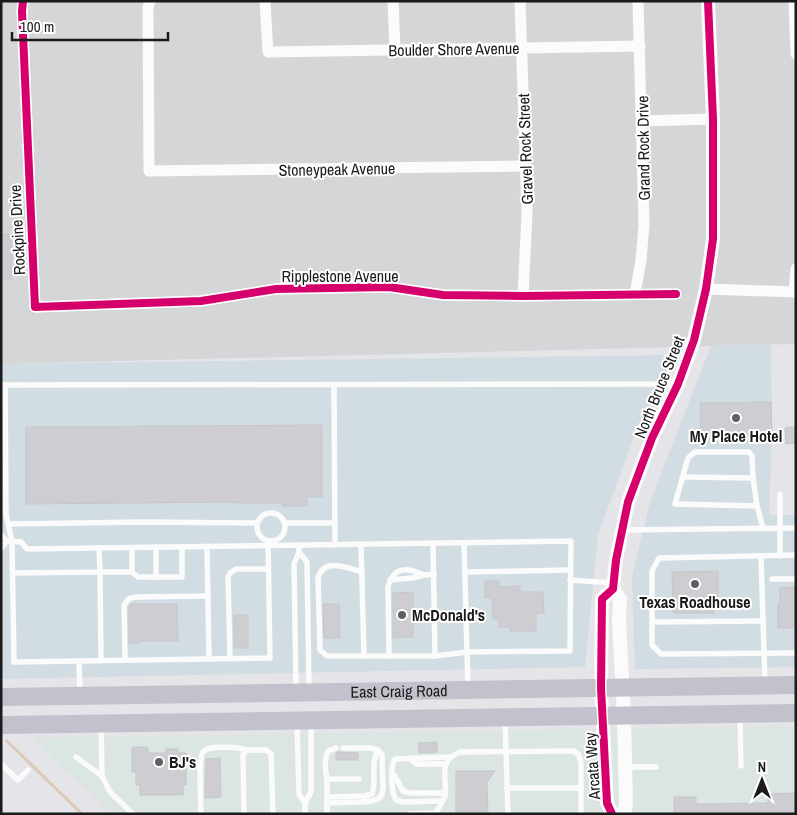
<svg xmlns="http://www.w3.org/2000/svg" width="797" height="815" viewBox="0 0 797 815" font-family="'Archivo Narrow',sans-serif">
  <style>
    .residential { fill: #d5d6d8 }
    .commercial { fill: #d2dce3 }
    .industrial { fill: #dbe5e2 }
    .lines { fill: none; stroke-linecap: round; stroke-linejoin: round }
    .stream { stroke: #dcc9b8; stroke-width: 3 }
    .building { fill: #cdcdd2; stroke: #c5c7cc }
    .service { stroke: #fbfbfc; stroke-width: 5.5 }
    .minor { stroke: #fbfbfc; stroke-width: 11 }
    .tertiary { stroke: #fbfbfc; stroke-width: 14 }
    .primary { stroke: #c1c2cb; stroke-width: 18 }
    .cycleway-casing { stroke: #fff; stroke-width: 11 }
    .cycleway { stroke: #d6006c; stroke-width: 8 }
    .poi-dot { fill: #616163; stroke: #fff; stroke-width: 2 }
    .labels { text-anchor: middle; stroke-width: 4; stroke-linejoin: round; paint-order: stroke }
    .street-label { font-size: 16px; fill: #1b1b1b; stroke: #fff }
    .poi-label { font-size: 16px; font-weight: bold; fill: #1b1b1b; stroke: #fff }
  </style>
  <rect width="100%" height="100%" fill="#e4e4e9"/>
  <path class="residential" d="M1,1H796V344L1,364Z"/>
  <g class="commercial">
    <path d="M771,344L772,434L769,515H796V667L635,669L632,577L650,502L711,346Z"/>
    <path d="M675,355L633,439L598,535L585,667L1,679V364Z"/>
  </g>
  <path class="industrial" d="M796,726V814H112L32,738Z"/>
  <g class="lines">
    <path class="stream" d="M7,741L82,814"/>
  </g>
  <g class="building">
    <path d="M11,234L12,279H1V235Z"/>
    <path d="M771,402L772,434L732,435V441L721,442V434H701L700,403Z"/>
    <path d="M322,425V497H307V506H282V503H235V502L26,504V427Z"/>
    <path d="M790,427H796V443L786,444L785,428Z"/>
    <path d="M718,571V597H714V613H673L672,572Z"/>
    <path d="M485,581H499V587L520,586V592H543L544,613H536V631H510V627H499V618L493,619L492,598H485Z"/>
    <path d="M796,587V628H778V603H780V588Z"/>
    <path d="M413,592V637L393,638V593Z"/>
    <path d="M131,604H177L178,641H140V643H129V607Z"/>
    <path d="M323,604H339L340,638H324Z"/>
    <rect x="234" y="615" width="14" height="33"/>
    <path d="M437,742V752L419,753L418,743Z"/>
    <path d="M132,747H148V753H166V749H178V753H186V785H183V795H140V785H136V772H132Z"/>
    <path d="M339,752L358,753V760H336V753Z"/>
    <path d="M220,758L221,797L205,798L206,759Z"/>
    <path d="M456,771H495L487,782L488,814H456Z"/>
    <path d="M796,793V814H674V797H696V804L768,803V794Z"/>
  </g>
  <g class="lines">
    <g class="service">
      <path d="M1,385L677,384"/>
      <path d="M5,385L6,514L12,542L14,662L270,658L268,541"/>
      <path d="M334,385L335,545"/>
      <path d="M683,477L753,478"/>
      <path d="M780,494V556"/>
      <path d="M757,506L753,478L752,456L749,452H695L688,458L675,504L757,506L763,528"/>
      <circle cx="271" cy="527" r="14"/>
      <path d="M285,523H335"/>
      <path d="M9,524L143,522L257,523"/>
      <path d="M622,530L796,528"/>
      <path d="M1,535L7,541L21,542L27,549L571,541L570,651L467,652L464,543"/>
      <path d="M361,545L364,656H435L433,544"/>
      <path d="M156,547V577"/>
      <path d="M207,547L209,658"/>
      <path d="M1,548L7,541"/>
      <path d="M132,548V572"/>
      <path d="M299,552L307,562L309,690"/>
      <path d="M796,555L659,558L652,571V645L661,654L796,653"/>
      <path d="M761,556L765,684"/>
      <path d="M362,572C347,568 324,557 318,578L320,650L327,656H364"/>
      <path d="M465,572L570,570"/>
      <path d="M13,573L100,572L99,548"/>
      <path d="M772,579H796"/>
      <path d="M390,580L412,578L424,575"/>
      <path d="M570,580L613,583"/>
      <path d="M652,622L763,621"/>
      <path d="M389,656L388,586C393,573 399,567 413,571C417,572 421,574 425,575C428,575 431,574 434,574"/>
      <path d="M435,656L467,652L468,688"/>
      <path d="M230,658L228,577L231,572L236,569H268"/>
      <path d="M101,660L100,572H132L138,577H182V547"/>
      <path d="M125,660L124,606C127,599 129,598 137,597L208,596"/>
      <path d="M79,661L80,694"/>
      <path d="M296,691L294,564L299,552V545"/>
      <path d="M740,716L741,766"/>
      <path d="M505,718L508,814"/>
      <path d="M297,723L299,794L305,803V814"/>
      <path d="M101,725L102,776L110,792L133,814"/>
      <path d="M76,757L102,776"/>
      <path d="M409,758L416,764H446"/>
      <path d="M1,764L18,780L28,770"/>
      <path d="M625,767H656"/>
      <path d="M392,773C398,779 399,785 403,791L410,793H444"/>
      <path d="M327,779C325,769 324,761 328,751L336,748"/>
      <path d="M507,788H581"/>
      <path d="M327,797L365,796L372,794C377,780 370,763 378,750"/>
      <path d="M442,801L403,802L396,800C391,792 390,766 395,759L450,757"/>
      <path d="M305,803L311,792V721"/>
      <path d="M327,803L360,802L372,801L380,798L383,790L382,755L378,750L371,748H343"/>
      <path d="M201,814C201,803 198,758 203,752C207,747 214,748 221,747C230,747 238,747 247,750"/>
      <path d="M244,814L243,755L247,750H266L271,754L273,814"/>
      <path d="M327,814V779H359"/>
      <path d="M409,814L435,813"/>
      <path d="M435,814C438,809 443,802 445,796C448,777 436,762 460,752L571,751H574L579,755L581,763V814"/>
    </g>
    <g class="minor">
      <path d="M23,1L22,11L35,307L201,301L276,289L389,287L443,295L523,296L676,294"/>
      <path d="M150,1L148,7L149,171L525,166"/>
      <path d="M265,1L268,52L640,46"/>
      <path d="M393,1L395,50"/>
      <path d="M520,1L527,214L523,296"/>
      <path d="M794,1L796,54"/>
      <path d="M642,121L713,119"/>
      <path d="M706,289L796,292"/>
      <path d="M794,292L796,269"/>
      <path d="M635,294L641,260L644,225L638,1"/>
    </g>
    <g class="tertiary">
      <path d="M613,589L620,599L619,620L624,715L626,804L624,814"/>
      <path d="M612,814L607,803L601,688L602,599L613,589L616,560L628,502L652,438L678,384L694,340L706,289L713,239V119L708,1"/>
    </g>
    <g class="primary">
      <path id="s1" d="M1,697L796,685"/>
      <path d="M1,725L796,713"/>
    </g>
    <defs>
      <g id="cycleway">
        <path d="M23,1L22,11L35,307L201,301L276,289L389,287L443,295L523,296L676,294"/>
        <path d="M612,814L607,803L601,688L602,599L613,589L616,560L628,502L652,438L678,384L694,340L706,289L713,239V119L708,1"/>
      </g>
    </defs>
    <use href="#cycleway" class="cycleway-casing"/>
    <use href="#cycleway" class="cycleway"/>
  </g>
  <g class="poi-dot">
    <circle cx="736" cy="418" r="5"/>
    <circle cx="695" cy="584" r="5"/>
    <circle cx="402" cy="615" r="5"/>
    <circle cx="159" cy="762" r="5"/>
  </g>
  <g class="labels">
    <g class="street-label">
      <text transform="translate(454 49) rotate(-1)" y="6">Boulder Shore Avenue</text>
      <text transform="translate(643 148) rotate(-91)" y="6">Grand Rock Drive</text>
      <text transform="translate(525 149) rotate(-92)" y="6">Gravel Rock Street</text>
      <text transform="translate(337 169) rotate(-1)" y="6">Stoneypeak Avenue</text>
      <text transform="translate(17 230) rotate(-93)" y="6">Rockpine Drive</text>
      <text x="340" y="282">Ripplestone Avenue</text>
      <text transform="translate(659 387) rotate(-68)" y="6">North Bruce Street</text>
      <text dy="6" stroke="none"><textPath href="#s1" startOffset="398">East Craig Road</textPath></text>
      <text transform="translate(592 766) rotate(-94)" y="6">Arcata Way</text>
    </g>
    <g class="poi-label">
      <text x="736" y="442">My Place Hotel</text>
      <text x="695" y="608">Texas Roadhouse</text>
      <text x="412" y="621" text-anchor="start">McDonald's</text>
      <text x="169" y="768" text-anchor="start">BJ's</text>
    </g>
  </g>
  <rect width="797" height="815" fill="none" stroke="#1b1b1b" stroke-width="5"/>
  <g transform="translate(762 780)" stroke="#ffffff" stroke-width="4" paint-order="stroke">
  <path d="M0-4L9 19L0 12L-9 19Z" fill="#1b1b1b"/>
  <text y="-8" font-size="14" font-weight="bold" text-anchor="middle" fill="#1b1b1b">N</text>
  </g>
  <path d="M12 32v8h156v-8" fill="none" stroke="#1b1b1b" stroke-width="2.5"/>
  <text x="20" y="32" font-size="15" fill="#1b1b1b" stroke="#ffffff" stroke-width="4" paint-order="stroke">100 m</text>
</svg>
